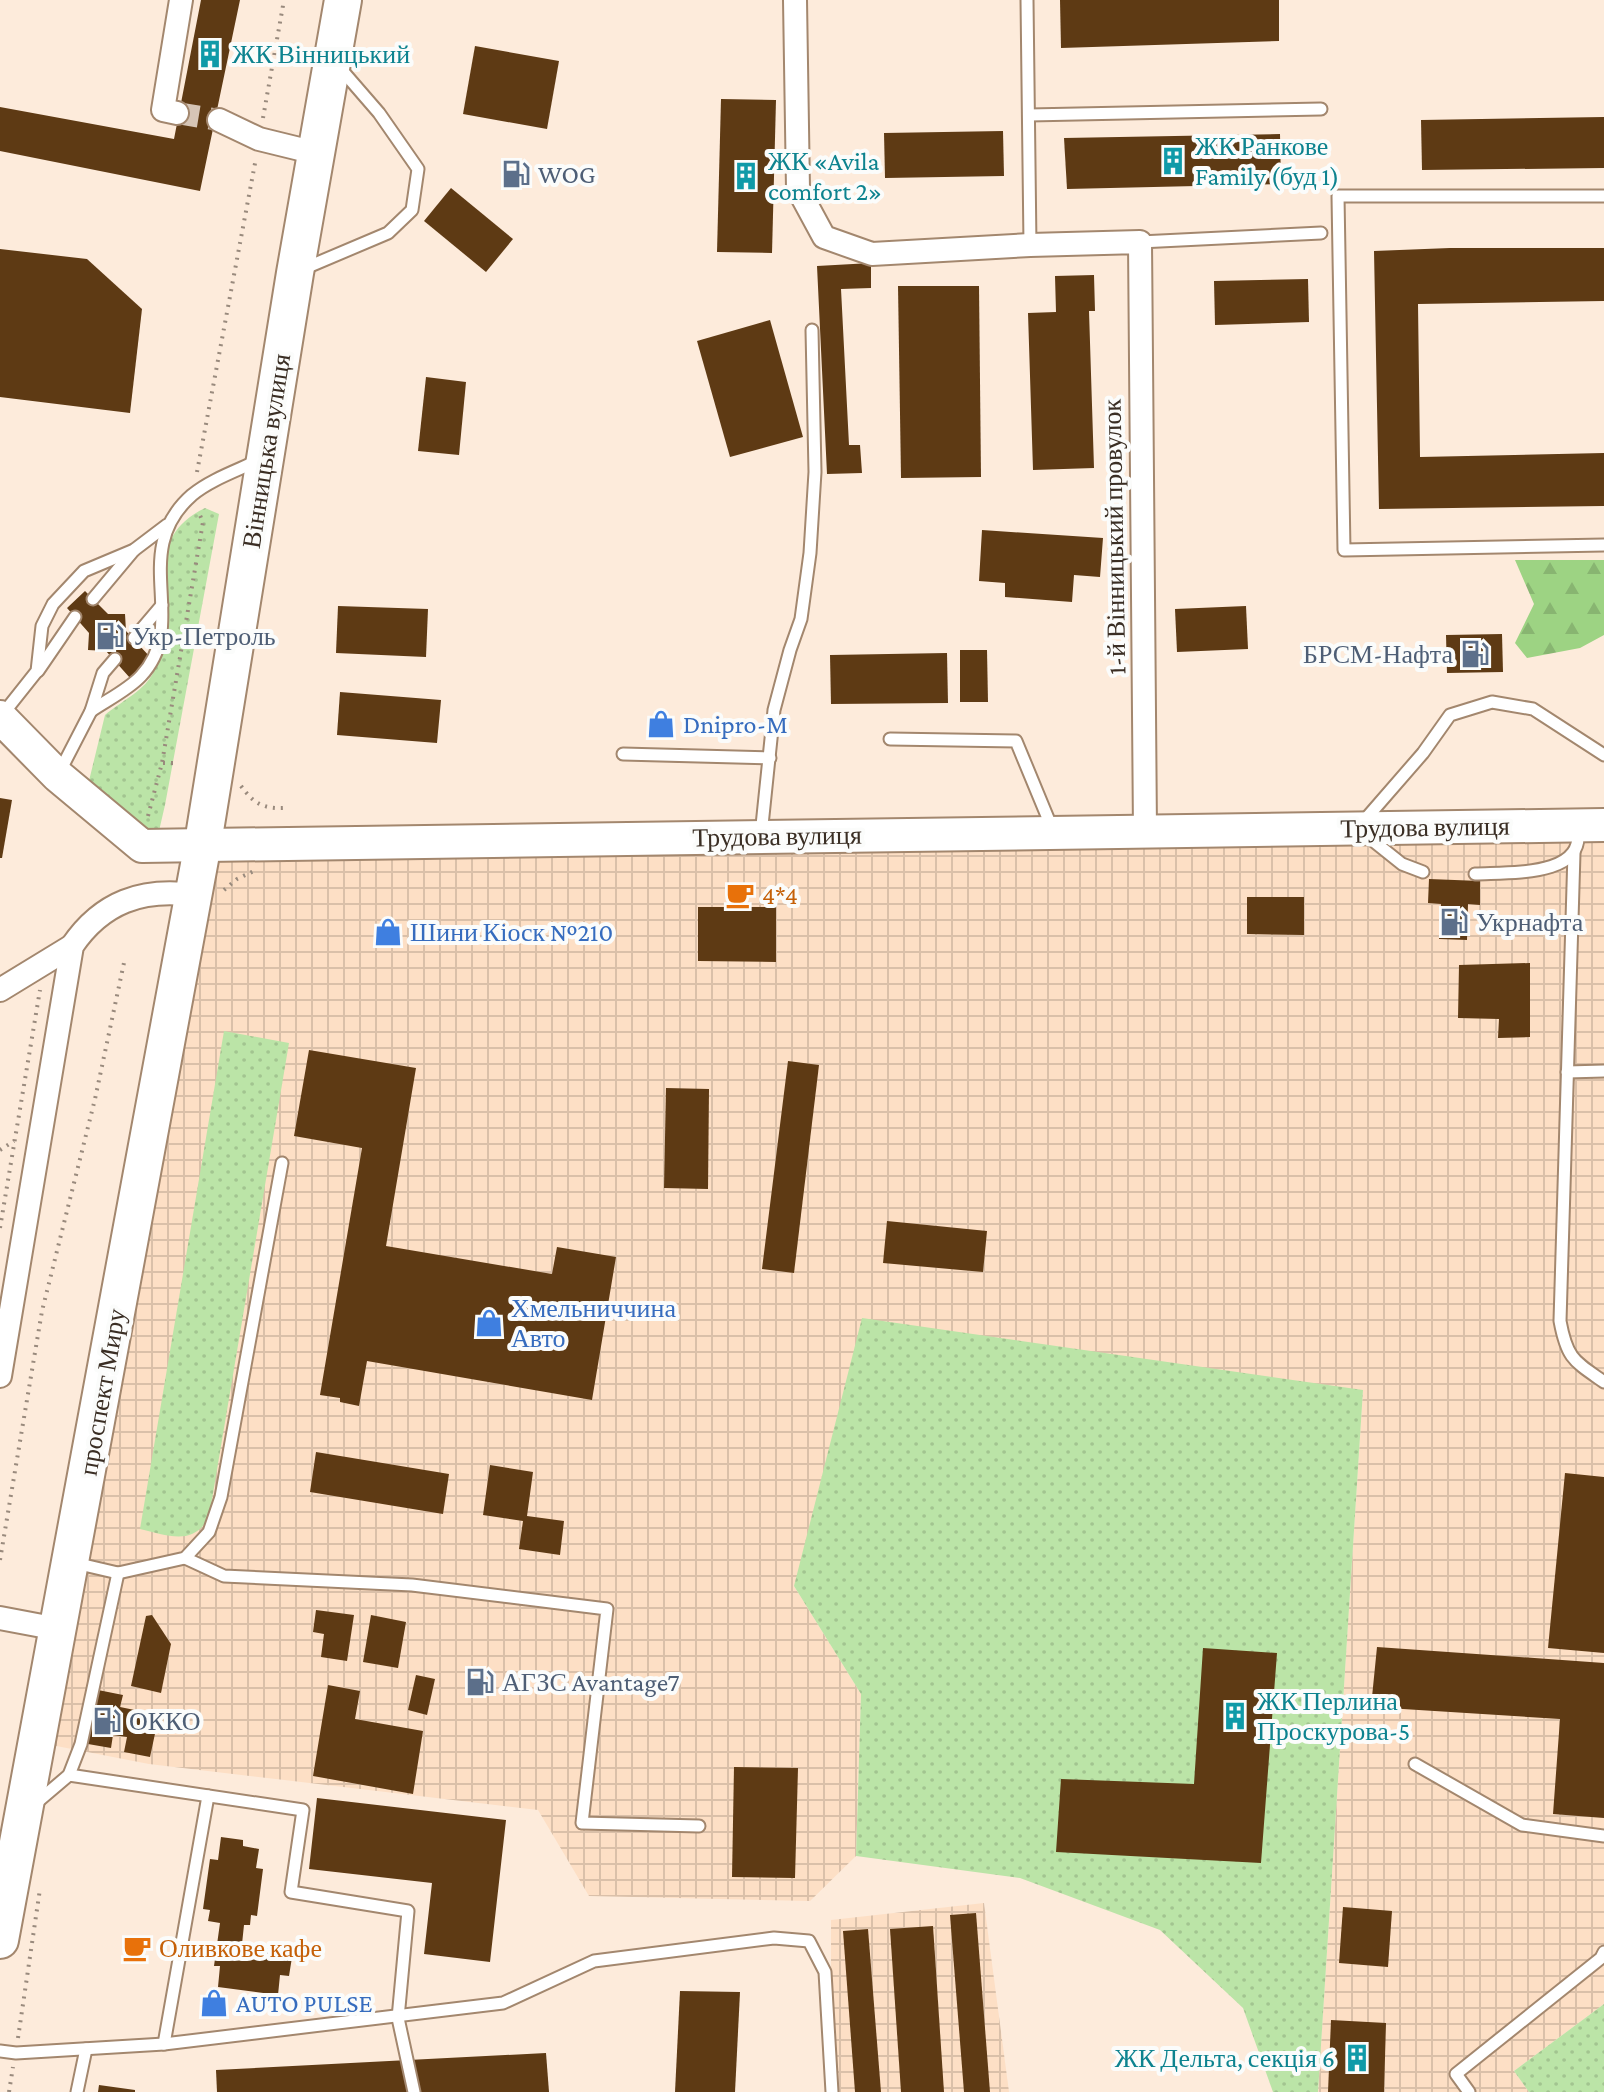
<svg xmlns="http://www.w3.org/2000/svg" width="1604" height="2092" viewBox="0 0 1604 2092" font-family="'Crimson Pro',serif">
  <style>
    .industrial { fill: url(#industrial-grid) }
    .grass { fill: url(#grass-dots) }
    .forest { fill: url(#forest-firs) }
    .building { fill: #5e3a14 }
    .lines { fill: none; stroke-linecap: round; stroke-linejoin: round }
    .street-tunnel { stroke: #d6c5b6; stroke-width: 22; stroke-dasharray: 22 11; stroke-linecap: butt }
    .lane-casing { stroke: #a3876e; stroke-width: 15 }
    .street-casing { stroke: #a3876e; stroke-width: 26 }
    .secondary-casing { stroke: #a3876e; stroke-width: 36 }
    .primary-casing { stroke: #a3876e; stroke-width: 40 }
    .path { stroke: #998a7d; stroke-width: 4; stroke-dasharray: 2 6; stroke-linecap: butt }
    .lane { stroke: #fff; stroke-width: 11 }
    .street { stroke: #fff; stroke-width: 22 }
    .secondary { stroke: #fff; stroke-width: 32 }
    .primary { stroke: #fff; stroke-width: 36 }
    .labels { text-anchor: middle; stroke-width: 8; stroke-linejoin: round; paint-order: stroke }
    .culture-label { font-size: 26px; fill: #0d838f; stroke: #fbfcfb; text-anchor: start }
    .service-label { font-size: 26px; fill: #4e5e75; stroke: #fbfcfb; text-anchor: start }
    .street-label { font-size: 26px; fill: #3a2e24; stroke: #fbfcfb }
    .shop-label { font-size: 26px; fill: #366cbe; stroke: #fbfcfb; text-anchor: start }
    .food-label { font-size: 26px; fill: #c56008; stroke: #fbfcfb; text-anchor: start }
  </style>
  <defs>
    <pattern id="industrial-grid" width="8" height="8" patternUnits="userSpaceOnUse" patternTransform="scale(2)"><rect width="8" height="8" fill="#fddfc5"/><path d="M0 4h8M4 0v8" fill="none" stroke="#dac0a9"/></pattern>
    <pattern id="grass-dots" width="8" height="8" patternUnits="userSpaceOnUse" patternTransform="scale(2)"><rect width="8" height="8" fill="#bbe4a7"/><path d="M2 2h.1M6 6h.1" fill="none" stroke="#a2c490" stroke-width="1.8" stroke-linecap="round"/></pattern>
    <pattern id="forest-firs" width="22" height="20" patternUnits="userSpaceOnUse" patternTransform="scale(2)"><rect width="22" height="20" fill="#9dd383"/><path d="M5 1l3.5 6h-7zM16 11l3.5 6h-7z" fill="#88b571"/></pattern>
  </defs>
  <rect width="100%" height="100%" fill="#fdebdb"/>
  <g class="industrial">
    <path d="M1604,835V2004L1514,2071L1529,2092H1318L1363,1390L794,1586L861,1694L856,1856L810,1901L589,1896L538,1810L149,1764L46,1744L211,853Z"/>
    <path d="M984,1903L1009,2092H831V1920Z"/>
  </g>
  <g class="grass">
    <path d="M205,508L219,514L165,805L159,831L153,836L88,785L105,715C120,702 142,692 152,675C159,664 168,641 169,628C171,580 147,537 205,508Z"/>
    <path d="M224,1031L289,1043L209,1517C193,1547 167,1535 140,1529Z"/>
    <path d="M862,1318L1363,1390L1318,2092H1273L1243,2008L1160,1930L1020,1878L856,1856L861,1694L794,1586Z"/>
    <path d="M1604,2004V2092H1529L1514,2071Z"/>
  </g>
  <path class="forest" d="M1515,560H1604V635L1580,648L1527,658L1515,643L1534,604Z"/>
  <g class="building">
    <path d="M201,0H240L200,191L0,151V107L174,139Z"/>
    <path d="M1060,0H1279V41L1061,48Z"/>
    <path d="M475,46L559,61L547,129L463,114Z"/>
    <path d="M721,99L776,100L772,253L717,252Z"/>
    <path d="M1604,117V168L1422,170L1421,120Z"/>
    <path d="M1003,131L1004,176L885,178L884,133Z"/>
    <path d="M1280,134L1281,184L1067,189L1064,138Z"/>
    <path d="M451,188L513,239L486,272L424,221Z"/>
    <path d="M1450,248H1604V301L1418,304L1420,457L1604,453V506L1379,509L1374,251Z"/>
    <path d="M0,249L87,259L142,309L130,413L0,397Z"/>
    <path d="M871,263V288L841,289L849,445H860L862,473L827,474L817,266Z"/>
    <path d="M1094,275L1095,311H1089L1094,468L1033,470L1028,313L1056,312L1055,276Z"/>
    <path d="M1308,279L1309,322L1215,325L1214,281Z"/>
    <path d="M898,286H979L981,477L901,478Z"/>
    <path d="M770,320L803,437L730,457L697,341Z"/>
    <path d="M426,377L466,382L459,455L418,451Z"/>
    <path d="M982,530L1103,538L1100,577L1074,575L1072,602L1005,597V583L979,581Z"/>
    <path d="M85,591L108,614H125L126,631L151,658L130,678L106,651L88,650L89,633L67,608Z"/>
    <path d="M338,606L428,609L426,657L336,653Z"/>
    <path d="M1246,606L1248,649L1177,652L1175,609Z"/>
    <path d="M1502,634L1503,672L1447,673L1446,635Z"/>
    <path d="M960,650H987L988,702H960Z"/>
    <path d="M947,653L948,703L831,704L830,655Z"/>
    <path d="M340,692L441,700L437,743L337,735Z"/>
    <path d="M0,798L12,800L2,858H0Z"/>
    <path d="M1429,879L1480,881V905L1468,904L1467,940L1439,939L1441,904L1428,903Z"/>
    <path d="M1247,897H1304V935L1247,934Z"/>
    <path d="M698,907H776V962L698,961Z"/>
    <path d="M1530,963V1037L1498,1038L1499,1019L1458,1018L1459,965Z"/>
    <path d="M309,1050L416,1068L386,1246L552,1274L557,1247L616,1257L592,1400L367,1361L359,1406L340,1402V1398L320,1395L362,1148L294,1136Z"/>
    <path d="M788,1061L819,1065L794,1273L762,1269Z"/>
    <path d="M666,1088L709,1089L708,1189L664,1188Z"/>
    <path d="M887,1221L987,1231L983,1272L883,1263Z"/>
    <path d="M316,1452L449,1474L443,1514L310,1492Z"/>
    <path d="M490,1465L533,1472L527,1516L564,1521L560,1555L519,1549L523,1521L483,1515Z"/>
    <path d="M1565,1473L1604,1477V1653L1548,1648Z"/>
    <path d="M316,1610L354,1615L347,1661L321,1657L324,1634L313,1632Z"/>
    <path d="M152,1615L171,1644L161,1693L131,1686L146,1616Z"/>
    <path d="M371,1615L406,1622L398,1668L363,1662Z"/>
    <path d="M1377,1647L1604,1663V1818L1553,1814L1560,1719L1371,1707Z"/>
    <path d="M1203,1648L1277,1653L1261,1863L1056,1852L1061,1779L1194,1784Z"/>
    <path d="M416,1675L435,1679L427,1715L408,1710Z"/>
    <path d="M328,1685L360,1691L355,1719L423,1731L413,1794L313,1776Z"/>
    <path d="M98,1690L123,1695L120,1707L159,1715L150,1757L124,1752L127,1737L113,1735L111,1748L88,1744Z"/>
    <path d="M734,1767L798,1768L795,1878L732,1877Z"/>
    <path d="M317,1798L506,1820L490,1962L424,1954L432,1883L309,1869Z"/>
    <path d="M221,1837L243,1840V1846L259,1849L256,1868L263,1869L257,1916L251,1915L250,1925H244L242,1944L293,1951L289,1976L280,1975L278,1995L218,1987L220,1966H214L220,1923L208,1921L210,1910L203,1909L210,1859L218,1860Z"/>
    <path d="M1343,1907L1392,1911L1388,1967L1339,1963Z"/>
    <path d="M976,1913L990,2092H964L950,1915Z"/>
    <path d="M933,1926L944,2092H901L890,1929Z"/>
    <path d="M868,1929L881,2092H855L843,1931Z"/>
    <path d="M680,1991L740,1992L735,2092H675Z"/>
    <path d="M1331,2020L1386,2023L1384,2092H1328Z"/>
    <path d="M546,2053L549,2092H217L216,2070Z"/>
    <path d="M99,2085L135,2090V2092H98Z"/>
  </g>
  <g class="lines">
    <path class="street-tunnel" d="M177,113L219,120"/>
    <defs>
      <g id="lane">
        <path d="M1027,0L1030,245"/>
        <path d="M1029,115L1321,109"/>
        <path d="M1604,196H1338L1344,550L1604,545"/>
        <path d="M1140,242L1321,233"/>
        <path d="M303,269L388,233L412,210L418,169L379,113L340,68"/>
        <path d="M93,599L134,550"/>
        <path d="M134,638L162,605"/>
        <path d="M38,671L75,617"/>
        <path d="M91,711C107,700 128,690 141,676C191,623 127,552 192,495C210,480 236,471 257,461"/>
        <path d="M2,715L37,671L42,626L53,604L84,571L134,550L167,525"/>
        <path d="M890,739L1016,741L1052,828"/>
        <path d="M623,754L770,758"/>
        <path d="M59,773L91,711L103,673L115,659"/>
        <path d="M1363,822L1423,753L1450,715L1492,702L1533,709L1604,755"/>
        <path d="M761,835L774,710L790,650L801,619L810,553L815,472L812,330"/>
        <path d="M1367,836L1402,864L1423,872"/>
        <path d="M1574,853L1560,1321C1567,1359 1574,1361 1604,1382"/>
        <path d="M1475,874C1508,872 1588,878 1577,827"/>
        <path d="M1567,1072L1604,1071"/>
        <path d="M185,1558L224,1576L412,1585L607,1609L582,1823L699,1826"/>
        <path d="M75,1563L118,1573L185,1558L209,1532L221,1497L282,1163"/>
        <path d="M1415,1764L1522,1825L1604,1836"/>
        <path d="M69,1775L303,1810L291,1892L408,1911L398,2018L414,2092"/>
        <path d="M36,1803L69,1775L81,1744L118,1573"/>
        <path d="M164,2044L208,1796"/>
        <path d="M0,2051L16,2053L164,2044L503,2003L594,1961L774,1938L809,1941L825,1972L832,2092"/>
        <path d="M77,2092L86,2049"/>
        <path d="M1469,2092L1456,2074L1601,1958L1604,1952"/>
      </g>
      <g id="street">
        <path d="M795,0L798,189L824,237L872,254L1030,245L1140,242L1145,831"/>
        <path d="M177,113L163,110L181,0"/>
        <path d="M219,120L259,139L316,153"/>
        <path d="M0,990L72,946"/>
        <path d="M0,1376L72,946C102,902 142,888 194,895"/>
        <path d="M0,1618L58,1629"/>
      </g>
      <path id="secondary" d="M0,717L58,776L142,846L1604,825"/>
      <path id="primary" d="M0,1940L203,843L295,273L343,0"/>
    </defs>
    <use href="#lane" class="lane-casing"/>
    <use href="#street" class="street-casing"/>
    <use href="#secondary" class="secondary-casing"/>
    <use href="#primary" class="primary-casing"/>
    <g class="path">
      <path d="M263,118L284,0"/>
      <path d="M197,472L256,158"/>
      <path d="M163,763H177"/>
      <path d="M241,786C254,804 264,809 285,808"/>
      <path d="M148,816L162,763L203,522L198,511"/>
      <path d="M224,890L237,879L254,871"/>
      <path d="M0,1150L14,1141"/>
      <path d="M0,1228L40,990"/>
      <path d="M0,1560L42,1311L95,1099L125,958"/>
      <path d="M18,2038L40,1889"/>
      <path d="M9,2092L13,2067"/>
    </g>
    <use href="#lane" class="lane"/>
    <use href="#street" class="street"/>
    <use href="#secondary" class="secondary"/>
    <use href="#primary" class="primary"/>
  </g>
  <defs>
    <symbol id="building-bare" viewBox="-9 -9 18 18"><path d="M-4-6H4V6H1V3H-1V6H-4ZM-2.5-4.3h1.7v1.8h-1.7ZM.8-4.3h1.7v1.8H.8ZM-2.5-1h1.7V.8h-1.7ZM.8-1h1.7V.8H.8Z" fill="#0f9aa8" stroke="#fbfcfb" stroke-width="2.5" paint-order="stroke"/></symbol>
    <symbol id="fuel-bare" viewBox="-9 -9 18 18"><path d="M-5.5-6h7V0h2V4h1.3V-2.5L3-4.5l.8-.8L6-3V5H2.5V1h-1V6h-7ZM-4.2-4.7v3.2H.2V-4.7Z" fill="#5c6f8a" stroke="#fbfcfb" stroke-width="2.5" paint-order="stroke"/></symbol>
    <symbol id="shop-bare" viewBox="-9 -9 18 18"><path d="M-5-2.5h2.3a2.7 3.5 0 0 1 5.4 0H5L5.5 6h-11ZM-1.5-2.5h3a1.5 2.3 0 0 0-3 0Z" fill="#3f7fe0" stroke="#fbfcfb" stroke-width="2.5" paint-order="stroke"/></symbol>
    <symbol id="cafe-bare" viewBox="-9 -9 18 18"><path d="M-5.5-4.5H6V0H3Q3 3.5 0 3.5H-2.5Q-5.5 3.5-5.5 0ZM3-3.2v2h1.7v-2ZM-6 4.5H4V6H-6Z" fill="#e8710a" stroke="#fbfcfb" stroke-width="2.5" paint-order="stroke"/></symbol>
  </defs>
  <g fill-rule="evenodd">
    <use href="#building-bare" x="190" y="34" width="40" height="40"/>
    <use href="#building-bare" x="1153" y="141" width="40" height="40"/>
    <use href="#fuel-bare" x="496" y="154" width="40" height="40"/>
    <use href="#building-bare" x="726" y="156" width="40" height="40"/>
    <use href="#fuel-bare" x="90" y="616" width="40" height="40"/>
    <use href="#fuel-bare" x="1455" y="634" width="40" height="40"/>
    <use href="#shop-bare" x="641" y="704" width="40" height="40"/>
    <use href="#cafe-bare" x="720" y="875" width="40" height="40"/>
    <use href="#fuel-bare" x="1434" y="902" width="40" height="40"/>
    <use href="#shop-bare" x="368" y="912" width="40" height="40"/>
    <use href="#shop-bare" x="469" y="1303" width="40" height="40"/>
    <use href="#fuel-bare" x="460" y="1662" width="40" height="40"/>
    <use href="#building-bare" x="1215" y="1696" width="40" height="40"/>
    <use href="#fuel-bare" x="87" y="1701" width="40" height="40"/>
    <use href="#cafe-bare" x="117" y="1928" width="40" height="40"/>
    <use href="#shop-bare" x="194" y="1983" width="40" height="40"/>
    <use href="#building-bare" x="1337" y="2038" width="40" height="40"/>
  </g>
  <g class="labels">
    <g class="culture-label">
      <text x="232" y="63">ЖК Вінницький</text>
      <text x="1195" y="155">ЖК Ранкове<tspan x="1195" dy="30">Family (буд 1)</tspan></text>
      <text x="768" y="170">ЖК «Avila<tspan x="768" dy="30">comfort 2»</tspan></text>
      <text x="1257" y="1710">ЖК Перлина<tspan x="1257" dy="30">Проскурова-5</tspan></text>
      <text x="1335" y="2067" text-anchor="end">ЖК Дельта, секція 6</text>
    </g>
    <g class="service-label">
      <text x="538" y="183">WOG</text>
      <text x="132" y="645">Укр-Петроль</text>
      <text x="1453" y="663" text-anchor="end">БРСМ-Нафта</text>
      <text x="1476" y="931">Укрнафта</text>
      <text x="502" y="1691">АГЗС Avantage7</text>
      <text x="129" y="1730">ОККО</text>
    </g>
    <g class="street-label">
      <text transform="translate(266 451) rotate(-81)" y="9">Вінницька вулиця</text>
      <text transform="translate(1114 537) rotate(-91)" y="9">1-й Вінницький провулок</text>
      <text transform="translate(1425 827) rotate(-1)" y="9">Трудова вулиця</text>
      <text transform="translate(777 836) rotate(-1)" y="9">Трудова вулиця</text>
      <text transform="translate(102 1392) rotate(-80)" y="9">проспект Миру</text>
    </g>
    <g class="shop-label">
      <text x="683" y="733">Dnipro-M</text>
      <text x="410" y="941">Шини Кіоск №210</text>
      <text x="511" y="1317">Хмельниччина<tspan x="511" dy="30">Авто</tspan></text>
      <text x="236" y="2012">AUTO PULSE</text>
    </g>
    <g class="food-label">
      <text x="762" y="904">4*4</text>
      <text x="159" y="1957">Оливкове кафе</text>
    </g>
  </g>
</svg>
